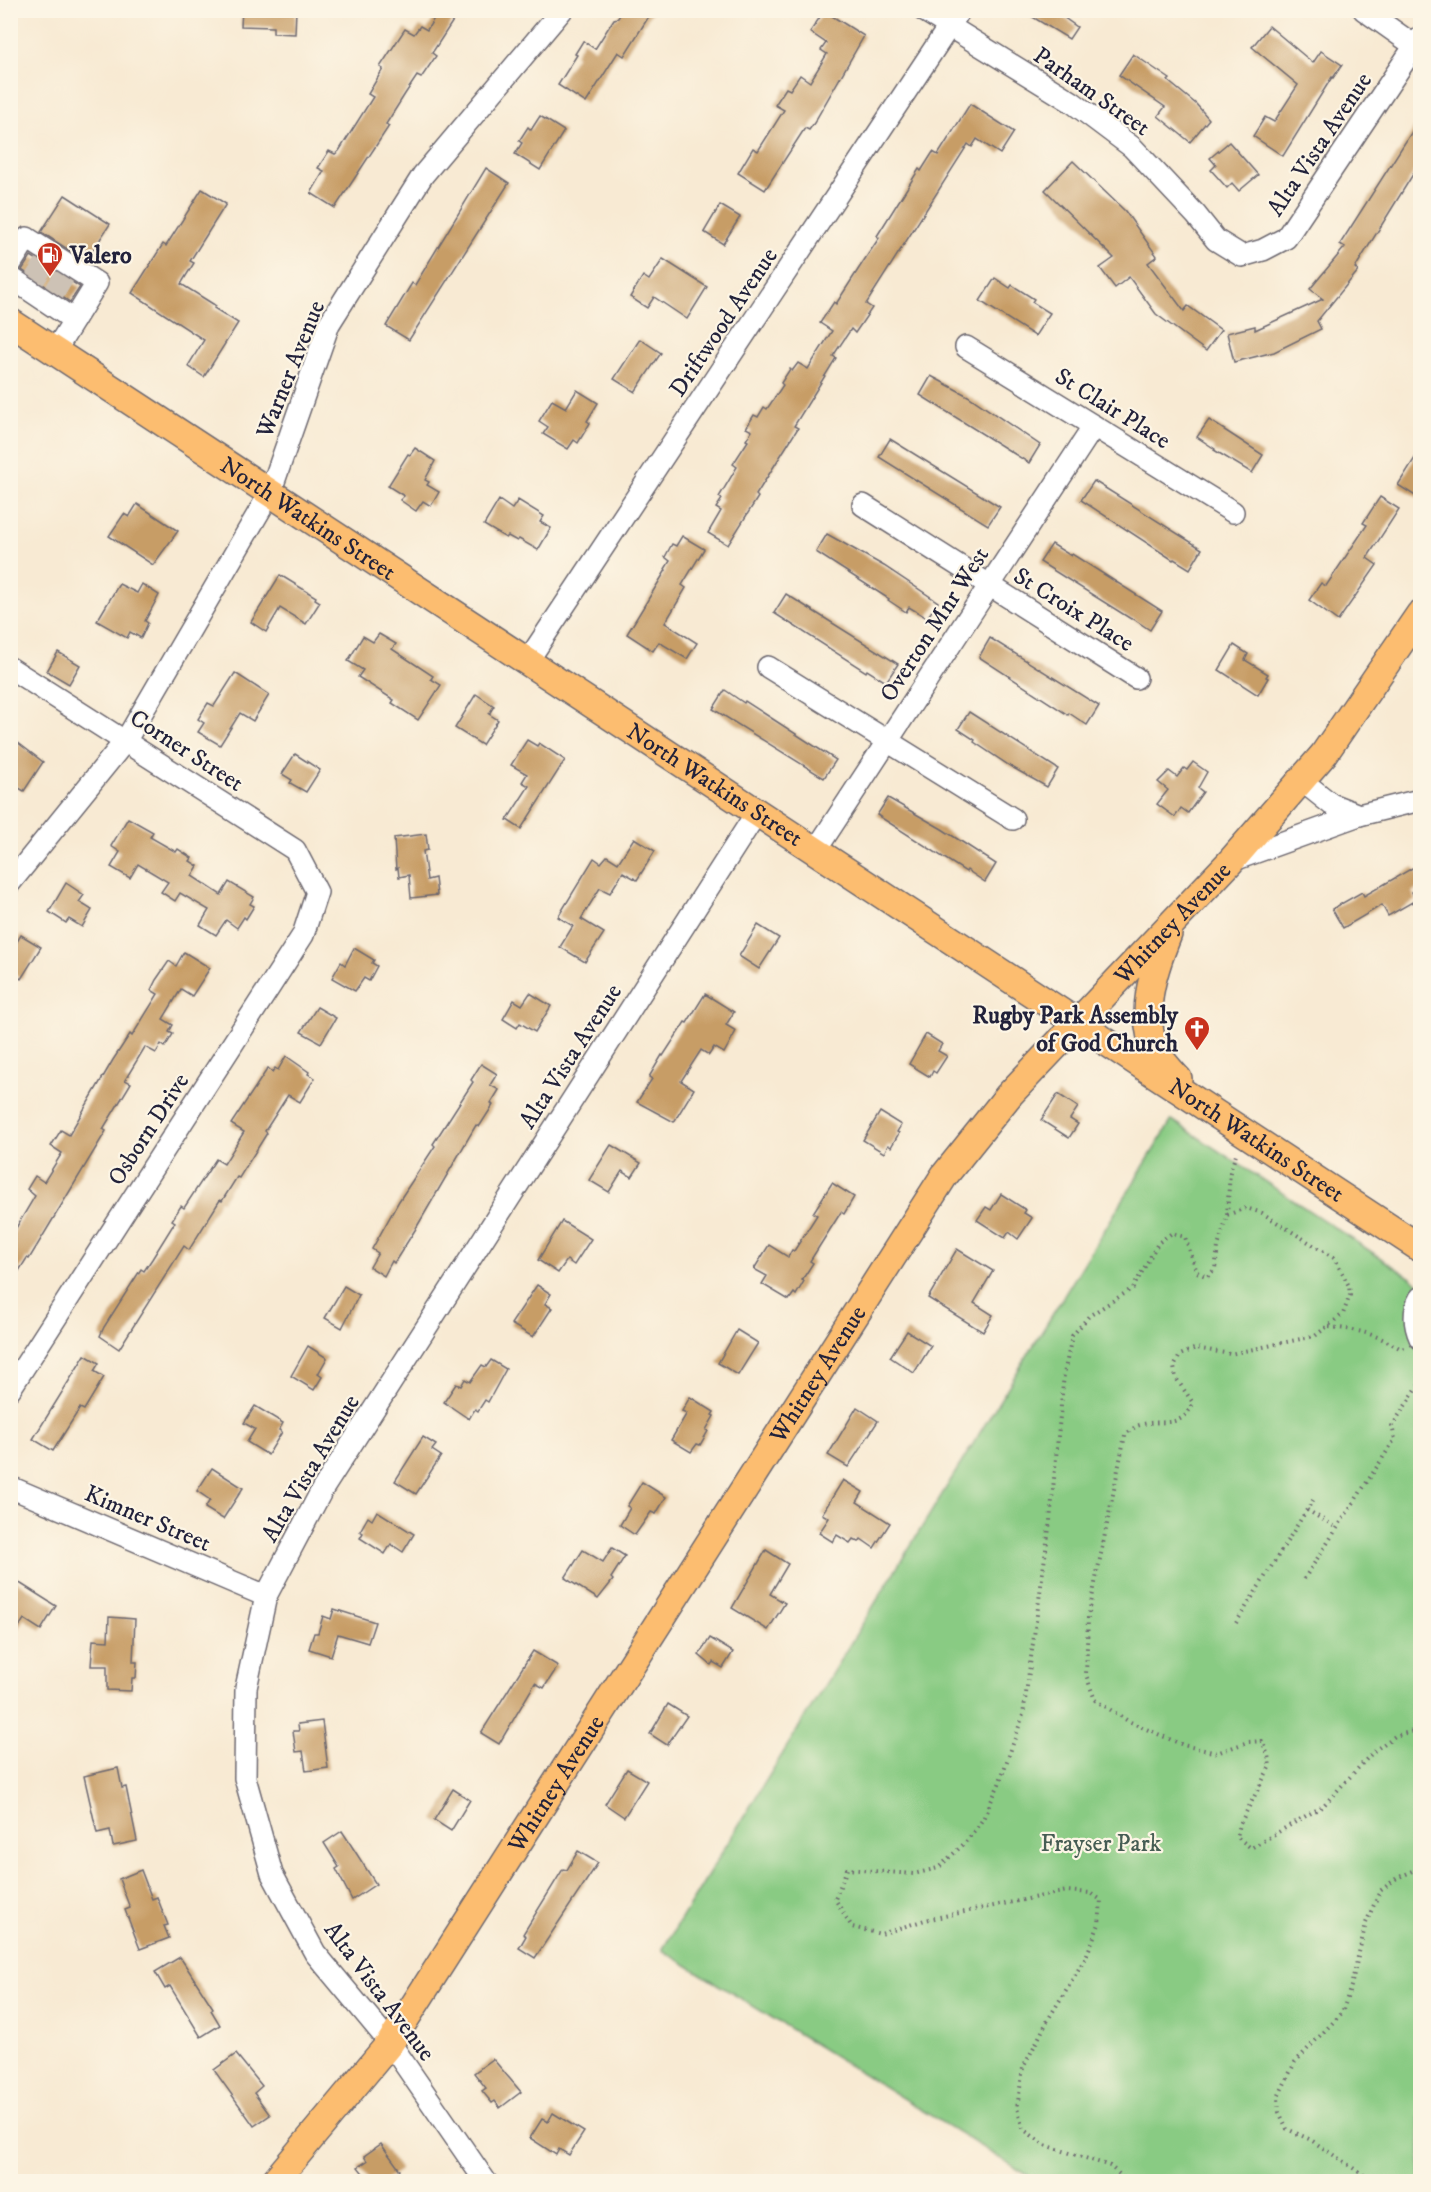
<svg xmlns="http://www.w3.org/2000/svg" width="1431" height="2192" viewBox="0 0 1431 2192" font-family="'IM FELL DW Pica',serif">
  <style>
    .green { fill: #89cb83; stroke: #56765f; stroke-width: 1.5 }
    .building { fill: #c79d66 }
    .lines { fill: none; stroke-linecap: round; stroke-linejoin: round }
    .minor-tunnel { stroke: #cdc2b5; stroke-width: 21; stroke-dasharray: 21 10; stroke-linecap: butt }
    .minor-casing { stroke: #6d6870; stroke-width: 24 }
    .major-casing { stroke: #6d6870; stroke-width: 30 }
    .path { stroke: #6d6870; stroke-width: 4; stroke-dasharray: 1.5 4.5; stroke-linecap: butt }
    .minor { stroke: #fff; stroke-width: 21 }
    .major { stroke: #fcbd6f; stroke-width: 27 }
    .labels { text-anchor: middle; stroke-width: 4.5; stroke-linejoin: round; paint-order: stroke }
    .street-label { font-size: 24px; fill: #22223b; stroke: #fcf5e5 }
    .poi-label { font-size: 24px; font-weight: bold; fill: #22223b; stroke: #fcf5e5; text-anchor: start }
    .park-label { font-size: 24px; fill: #465d54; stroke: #fcf5e5 }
  </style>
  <rect width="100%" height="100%" fill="#fcf5e5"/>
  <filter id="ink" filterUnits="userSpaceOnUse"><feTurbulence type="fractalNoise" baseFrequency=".0167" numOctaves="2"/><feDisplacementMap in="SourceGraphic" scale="12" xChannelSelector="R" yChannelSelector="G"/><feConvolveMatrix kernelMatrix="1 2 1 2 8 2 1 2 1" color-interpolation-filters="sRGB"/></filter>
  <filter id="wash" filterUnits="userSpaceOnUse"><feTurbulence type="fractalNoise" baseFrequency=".008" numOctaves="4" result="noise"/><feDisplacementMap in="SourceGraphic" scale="24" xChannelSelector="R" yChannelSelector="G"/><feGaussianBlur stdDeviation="1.35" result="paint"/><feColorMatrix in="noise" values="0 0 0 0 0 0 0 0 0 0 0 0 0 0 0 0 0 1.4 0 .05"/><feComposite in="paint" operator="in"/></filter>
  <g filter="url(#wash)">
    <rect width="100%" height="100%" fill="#f8ead3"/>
    <path class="green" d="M1172,1120L1420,1284V2181H1037L662,1950Z"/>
    <g id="blocks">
      <g class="building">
        <path d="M242,10H296L295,34L273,33V27L241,26Z"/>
        <path d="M439,10H460L432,53L436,56L421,78L417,76L405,94L386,124L389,126L335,208L311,193L324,171L318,168L329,151L335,154L339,151L373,97L368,94L383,69L380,67L405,29L414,34L420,26L427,30Z"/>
        <path d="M623,10H653L624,56L618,52L586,103L558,85L577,55L575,54L583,41L595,49L614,19L618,18Z"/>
        <path d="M1021,10H1053L1077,27L1069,39Z"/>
        <path d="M824,11L864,36L814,123L809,130L805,128L765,190L738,173L753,148L758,151L784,110L775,105L786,88L790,90L800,75L810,82L827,54L821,50L826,43L810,32Z"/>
        <path d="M1269,26L1313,63L1321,51L1342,65L1333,78L1332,77L1283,156L1253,136L1265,117L1274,122L1298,85L1252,47Z"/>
        <path d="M1133,54L1170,79L1168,81L1196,104L1209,119L1190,142L1158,116L1165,107L1119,75Z"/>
        <path d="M970,104L1014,132L1000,154L977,139L972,147L968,144L866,304L872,308L855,333L851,329L833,356L836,358L794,426L798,428L756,495L758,497L728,545L708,533L721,511L716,508L722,499L719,497L737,467L733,464L748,441L746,440L752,431L746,428L754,415L758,417L764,407L767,409L783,385L781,383L790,369L792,371L798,363L808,369L832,331L820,323L834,302L836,304L865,259L879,238L877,236L919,169L921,171L933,152L938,155Z"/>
        <path d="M540,116L564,131L540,170L515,154L522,143L519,141L528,127L531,130Z"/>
        <path d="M1420,119V163L1355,268L1358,271L1317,321L1321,329L1274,352L1234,362L1227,333L1255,326V330L1323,299L1310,289L1345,247L1340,244Z"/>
        <path d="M1229,142L1258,175L1239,191L1232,183L1227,188L1211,170L1216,165L1210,158Z"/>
        <path d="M1073,161L1125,211L1157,256L1148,263L1184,311L1188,306L1221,330L1206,351L1156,314L1129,277L1115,288L1100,268L1114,258L1045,190Z"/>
        <path d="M486,168L509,183L409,340L386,326L412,283L415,285Z"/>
        <path d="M202,189L226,204L190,261L194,263L181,284L213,304L216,306L214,308L238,323L204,377L188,366L204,340L132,293L163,244L166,246Z"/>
        <path d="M65,195L110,224L86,261L41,232Z"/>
        <path d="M720,205L740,217L723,244L704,232Z"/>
        <path d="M31,256L80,287L70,302L22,270Z"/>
        <path d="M663,259L707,287L687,319L654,297L647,308L630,297L643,276L649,280Z"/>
        <path d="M995,278L1010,288L1012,285L1034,299L1032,302L1050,313L1035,336L980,301Z"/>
        <path d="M640,339L661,353L635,392L614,379Z"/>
        <path d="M931,376L968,396L1040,445L1029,463L920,395Z"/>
        <path d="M577,390L598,403L587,421L590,423L578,443L574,440L568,449L543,434L548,427L539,421L552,400L566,408Z"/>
        <path d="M1209,420L1263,455L1252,473L1214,450L1215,449L1197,437Z"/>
        <path d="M890,439L1000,507L988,525L879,457Z"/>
        <path d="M415,448L435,461L425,480L429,482L427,485L439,492L431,506L423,501L416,511L400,500L404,496L388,486L408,454L410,455Z"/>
        <path d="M1420,450V499L1398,485Z"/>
        <path d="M1094,481L1202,549L1190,569L1174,559L1173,560L1081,500Z"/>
        <path d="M1380,497L1399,509L1367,558L1377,565L1338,621L1309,600L1321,583L1326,586L1367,525L1363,523Z"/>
        <path d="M499,500L512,509L518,500L544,516L540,522L551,528L538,550L519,539L517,541L508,536L506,538L484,525Z"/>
        <path d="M137,504L178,531L153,565L109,536L124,514L129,517Z"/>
        <path d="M827,534L884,566L938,602L927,618L909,607L906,612L888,600L889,599L816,552Z"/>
        <path d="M682,536L704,549L682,585L686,588L665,623L697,643L687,659L659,642L653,651L627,634L666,570L665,569L670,561L665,557L672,544L676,546Z"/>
        <path d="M1052,544L1071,556L1072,554L1162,611L1150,630L1132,618L1131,619L1040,562Z"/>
        <path d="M280,575L316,597L315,599L320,602L306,624L280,608L266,632L251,622Z"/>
        <path d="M119,584L137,593L142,584L159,595L145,621L148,623L141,638L130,632L127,638L97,621Z"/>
        <path d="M786,594L898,664L886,682L867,670L866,672L774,613Z"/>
        <path d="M379,634L396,644L392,649L433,676L431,679L441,685L418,720L392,703L394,700L358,677L363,670L348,661L363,636L373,642Z"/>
        <path d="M990,638L1099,706L1087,725L1069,713L1068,715L979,657Z"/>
        <path d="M1234,645L1248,654L1245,660L1268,674L1266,677L1268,678L1258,695L1219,670Z"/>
        <path d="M58,652L80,665L69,684L47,671Z"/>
        <path d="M235,673L269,695L253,721L240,713L220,745L198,732L204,723L198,719L208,703L214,706Z"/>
        <path d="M725,690L744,703L745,701L836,760L824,778L713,709Z"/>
        <path d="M476,694L494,706L489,714L498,720L482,745L455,728Z"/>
        <path d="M969,712L1058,769L1047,787L1010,766L974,742L975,740L958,729Z"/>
        <path d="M527,740L537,746L539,743L565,760L521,829L507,820L529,786L522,782L527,774L511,765Z"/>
        <path d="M17,742L43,762L24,791L10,783V752Z"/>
        <path d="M295,754L320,770L306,792L290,783L292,780L282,774Z"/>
        <path d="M1193,762L1207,772L1198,788L1203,792L1188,813L1181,808L1175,817L1157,804L1168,790L1158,782L1169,771L1177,777L1184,768L1187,770Z"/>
        <path d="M888,798L942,829L996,864L985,882L967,870L966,872L877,815Z"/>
        <path d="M128,818L153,832L150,837L176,852L178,849L192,858L190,861L198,866L192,876L221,895L229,882L254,897L250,904L254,906L246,919L244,917L237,928L226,920L216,935L200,925L209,910L180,893L175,901L161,892L168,882L138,864L130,878L111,867L120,852L111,846Z"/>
        <path d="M426,834L428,850L423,851L427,880L435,878L437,895L411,898L409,875L399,877L398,868L396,869L394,838Z"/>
        <path d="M634,838L655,851L637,880L623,872L610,893L600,888L581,919L604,933L585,962L560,947L573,926L558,917L594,858L601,863L607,856L618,863Z"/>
        <path d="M1414,867L1420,878V887L1412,892L1416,900L1388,916L1382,905L1343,928L1332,909L1362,892L1364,896Z"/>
        <path d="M66,883L84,895L79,902L92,910L82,927L69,919L66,923L49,912Z"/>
        <path d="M758,925L779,938L759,969L739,956Z"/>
        <path d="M21,935L41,947L21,979L10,972V953Z"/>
        <path d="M354,948L374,960L372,963L377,966L369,981L364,978L355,991L332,978L341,962L345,965Z"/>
        <path d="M184,952L210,968L192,996L181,989L163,1019L173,1025L169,1032L173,1034L165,1047L161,1044L156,1053L145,1047L125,1080L131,1083L103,1129L106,1131L29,1259L27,1258L10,1285V1238L35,1196L27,1189L35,1176L44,1182L62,1153L51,1146L61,1130L69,1135L113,1060L130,1034L132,1036L158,994L151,990L156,980L169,961L176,966Z"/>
        <path d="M530,993L551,1006L535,1032L520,1023L517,1028L503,1019L514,1000L522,1005Z"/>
        <path d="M705,994L734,1012L726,1025L736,1031L724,1053L714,1047L709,1055L701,1050L681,1081L694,1089L674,1122L637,1102L652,1079L649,1077L662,1055L663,1056L685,1022L687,1023Z"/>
        <path d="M317,1007L336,1018L321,1043L301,1032Z"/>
        <path d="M926,1034L942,1044L938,1051L947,1056L936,1073L933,1071L930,1077L909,1064Z"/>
        <path d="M286,1056L309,1072L308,1074L315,1078L300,1102L288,1095L265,1131L267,1133L239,1178L237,1177L222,1201L220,1200L189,1250L184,1246L119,1349L100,1336L104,1327L141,1269L144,1271L152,1259L175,1222L172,1220L181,1206L184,1208L216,1159L224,1164L244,1132L231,1124L268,1068L272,1072L275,1068L278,1070Z"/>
        <path d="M481,1064L497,1074L490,1085L499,1090L491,1103L493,1105L479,1127L476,1125L415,1230L394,1263L392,1261L384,1276L370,1267L378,1253L372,1249L399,1201L435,1146L433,1144L473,1082L471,1080Z"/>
        <path d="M1058,1094L1078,1107L1070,1119L1078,1124L1069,1138L1041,1120Z"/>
        <path d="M880,1112L901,1125L897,1132L899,1133L891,1147L888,1145L884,1153L863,1140Z"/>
        <path d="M611,1145L641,1163L632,1177L622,1171L609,1192L589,1180Z"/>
        <path d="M832,1183L854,1197L844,1214L841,1212L836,1220L810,1261L813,1263L802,1280L804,1281L796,1295L794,1293L789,1300L762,1284L767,1276L754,1269L769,1245L788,1257L792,1250L794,1251L817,1215L813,1213Z"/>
        <path d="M1001,1194L1026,1210L1024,1213L1032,1218L1018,1239L1009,1232L1005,1238L977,1220L986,1207L991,1210Z"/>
        <path d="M562,1221L591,1239L574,1265L567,1260L558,1273L538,1260Z"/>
        <path d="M957,1249L993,1271L974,1303L993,1315L983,1332L928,1298Z"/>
        <path d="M537,1285L551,1294L545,1304L552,1308L533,1337L511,1324Z"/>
        <path d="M344,1286L359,1295L342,1328L325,1318Z"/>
        <path d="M737,1330L758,1343L738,1375L718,1363Z"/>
        <path d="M907,1331L931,1346L914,1373L890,1357Z"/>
        <path d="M308,1346L327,1358L318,1374L322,1377L314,1390L291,1376Z"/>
        <path d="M85,1355L99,1363L94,1371L104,1377L84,1410L80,1408L53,1451L33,1439Z"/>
        <path d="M491,1360L506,1369L488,1402L485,1400L478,1411L475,1409L469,1419L444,1402L456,1384L461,1386L465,1379L470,1382L482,1365L486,1367Z"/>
        <path d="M690,1397L714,1412L712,1415L714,1416L706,1430L708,1431L700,1445L697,1444L691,1452L671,1440L687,1413L682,1411Z"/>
        <path d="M255,1406L283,1423L279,1430L282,1432L268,1455L247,1442L255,1429L244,1423Z"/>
        <path d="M857,1407L878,1421L848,1467L828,1455Z"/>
        <path d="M423,1437L436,1445L432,1450L441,1456L416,1494L395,1481Z"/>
        <path d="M212,1468L243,1488L223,1519L205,1508L210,1500L197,1491Z"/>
        <path d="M843,1480L863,1492L857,1502L890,1523L874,1548L861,1539L859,1542L853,1539L850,1543L837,1535L833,1542L819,1533L829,1518L822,1514Z"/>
        <path d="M642,1482L666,1497L656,1514L651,1512L635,1535L620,1525L630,1508L627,1506Z"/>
        <path d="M377,1511L414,1534L403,1552L391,1544L385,1554L360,1538L363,1533L360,1531L368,1517L372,1520Z"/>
        <path d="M612,1548L625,1556L611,1578L613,1580L598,1599L565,1578L583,1550L603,1562Z"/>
        <path d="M766,1550L788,1564L770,1594L785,1603L768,1630L732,1608Z"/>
        <path d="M10,1577L56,1606L41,1630L24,1619L10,1641Z"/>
        <path d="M334,1609L375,1622L368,1643L338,1634L331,1656L309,1649L314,1633H318L323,1616L331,1619Z"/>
        <path d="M109,1617L135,1619L133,1662H137L136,1678H132L131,1691L107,1690V1666H91L93,1640L108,1641Z"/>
        <path d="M710,1638L733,1652L723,1668L713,1662L711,1665L699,1655Z"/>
        <path d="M533,1651L558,1666L544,1688L535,1683L499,1744L481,1733Z"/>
        <path d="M668,1704L687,1716L667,1745L650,1734Z"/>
        <path d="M322,1721L328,1768L306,1771L303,1751L296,1752L293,1731H299L298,1724Z"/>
        <path d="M118,1768L122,1788L126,1787L137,1841L113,1846L110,1830L97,1833L84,1776Z"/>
        <path d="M627,1769L647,1781L624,1817L605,1804Z"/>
        <path d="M453,1789L470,1800L451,1831L434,1820Z"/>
        <path d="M342,1831L376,1884L352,1900L336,1869L339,1867L324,1843Z"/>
        <path d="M578,1851L598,1863L535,1958L519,1948L526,1936L523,1934L563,1869L567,1870Z"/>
        <path d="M141,1870L152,1899L157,1897L168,1925L164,1926L169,1938L140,1949L125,1910L130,1908L119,1879Z"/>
        <path d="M180,1957L213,2008L211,2010L220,2025L201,2037L170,1986L165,1989L155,1972Z"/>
        <path d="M236,2054L262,2086L254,2093L270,2115L254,2126L214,2070Z"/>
        <path d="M493,2059L521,2092L500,2108L495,2101L492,2103L482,2091L486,2088L474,2073Z"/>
        <path d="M553,2113L584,2132L569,2155L559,2149L556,2155L530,2138L542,2119L548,2122Z"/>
        <path d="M381,2144L400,2170L384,2181H369L358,2167L367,2161L364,2156Z"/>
      </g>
    </g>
  </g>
  <g filter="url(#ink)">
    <use href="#blocks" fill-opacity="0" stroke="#6d6870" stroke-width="1.5"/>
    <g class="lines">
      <g class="minor-tunnel">
        <path d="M34,280L46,262"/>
        <path d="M54,293L65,275"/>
      </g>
      <defs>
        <g id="minor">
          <path d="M923,10L1072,102L1132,147L1196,215L1216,240L1242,256L1263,250L1286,238L1420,38"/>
          <path d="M1364,10L1415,46"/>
          <path d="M10,265L27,238L97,283L55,351"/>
          <path d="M10,277L74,320"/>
          <path d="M966,347L1233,512"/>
          <path d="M863,505L1136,678"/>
          <path d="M527,662L960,10"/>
          <path d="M768,667L1013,819"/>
          <path d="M10,668L295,850L317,892L303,935L10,1389"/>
          <path d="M1359,815L1420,800"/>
          <path d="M816,850L1094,426"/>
          <path d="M1231,861L1359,815L1331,804L1301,780"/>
          <path d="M10,883L126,740L270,493L329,324L423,175L562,10"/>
          <path d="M1420,1298C1413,1310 1414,1325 1420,1338"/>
          <path d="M10,1487L266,1596"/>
          <path d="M486,2182L390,2043L315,1953L272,1874L245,1778L246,1688L266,1596L322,1490L757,812"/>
        </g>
        <g id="major">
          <path id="s1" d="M10,322C479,632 952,937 1420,1248"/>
          <path d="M1168,934C1153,971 1138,1015 1157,1053C1162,1062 1171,1071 1178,1079"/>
          <path id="s2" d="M274,2182L390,2043L944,1176L1009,1095L1231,861L1324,754L1420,614"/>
        </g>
      </defs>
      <use href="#minor" class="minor-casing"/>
      <use href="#major" class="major-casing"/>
      <g class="path">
        <path d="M1227,1215L1230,1172L1237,1151"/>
        <path d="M1329,1327C1360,1330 1374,1333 1401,1349L1404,1348"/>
        <path d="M1307,1510L1337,1528"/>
        <path d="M1304,1579L1395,1439L1392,1426L1420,1383"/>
        <path d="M1236,1623L1313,1500"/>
        <path d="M1128,2182L1110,2166L1045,2145L1023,2129L1017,2108L1023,2068L1049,2018L1086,1957L1099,1924L1101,1900L1091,1893L1067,1891L925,1920L881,1934L852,1927L835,1899L847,1869L914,1874L938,1868L966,1842L983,1819L999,1784L1023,1715L1050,1521L1064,1374L1072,1336L1089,1316L1133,1288L1158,1243L1172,1233L1185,1237L1197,1272L1207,1277L1215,1269L1218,1247L1227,1215L1246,1208L1262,1213L1334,1258L1349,1286L1350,1295L1343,1314L1315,1336L1230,1354L1196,1348L1180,1355L1174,1367L1176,1378L1193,1403C1181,1432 1159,1417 1137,1426C1133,1428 1129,1432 1125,1435L1088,1618L1086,1675L1095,1700L1128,1721L1183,1745L1217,1753L1248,1742L1262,1741L1268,1755L1270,1766L1240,1824L1237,1837L1251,1848L1323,1806L1374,1751L1395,1736L1420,1729"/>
        <path d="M1374,2182L1311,2140L1287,2129L1279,2112L1278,2097L1295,2062L1342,2013L1351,1986L1366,1923L1380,1891L1397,1878L1420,1868"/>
      </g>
      <use href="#minor" class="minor"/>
      <use href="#major" class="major"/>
    </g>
  </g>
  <defs>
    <symbol id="fuel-pin" viewBox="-11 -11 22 30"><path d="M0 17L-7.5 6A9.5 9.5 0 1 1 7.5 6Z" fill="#c8321e" stroke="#fcf5e5"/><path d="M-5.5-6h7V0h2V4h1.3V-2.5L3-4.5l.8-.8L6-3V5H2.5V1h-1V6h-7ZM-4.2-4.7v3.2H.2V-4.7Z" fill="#fff"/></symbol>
    <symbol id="church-pin" viewBox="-11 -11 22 30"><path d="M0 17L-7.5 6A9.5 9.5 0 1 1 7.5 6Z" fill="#c8321e" stroke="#fcf5e5"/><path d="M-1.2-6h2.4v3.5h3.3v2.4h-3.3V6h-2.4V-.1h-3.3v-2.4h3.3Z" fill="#fff"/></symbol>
  </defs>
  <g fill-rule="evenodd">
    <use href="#fuel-pin" x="35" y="240" width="30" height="40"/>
    <use href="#church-pin" x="1182" y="1014" width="30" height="40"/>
  </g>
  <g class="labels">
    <g class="street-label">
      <text transform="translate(1092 91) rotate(35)" y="8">Parham Street</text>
      <text transform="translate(1319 144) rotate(-56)" y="8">Alta Vista Avenue</text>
      <text transform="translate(723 322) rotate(-56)" y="8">Driftwood Avenue</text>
      <text transform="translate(290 369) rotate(-68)" y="8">Warner Avenue</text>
      <text transform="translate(1113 408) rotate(32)" y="8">St Clair Place</text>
      <text dy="8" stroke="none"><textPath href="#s1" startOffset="357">North Watkins Street</textPath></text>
      <text transform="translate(1074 609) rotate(32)" y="8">St Croix Place</text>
      <text transform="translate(934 624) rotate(-57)" y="8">Overton Mnr West</text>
      <text transform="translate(187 750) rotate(33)" y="8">Corner Street</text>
      <text dy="8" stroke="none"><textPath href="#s1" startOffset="843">North Watkins Street</textPath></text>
      <text dy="8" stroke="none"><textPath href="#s2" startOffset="1551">Whitney Avenue</textPath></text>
      <text transform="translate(570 1056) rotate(-57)" y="8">Alta Vista Avenue</text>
      <text transform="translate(148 1129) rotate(-57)" y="8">Osborn Drive</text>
      <text dy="8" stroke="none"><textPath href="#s1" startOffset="1491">North Watkins Street</textPath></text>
      <text dy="8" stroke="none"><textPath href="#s2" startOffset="975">Whitney Avenue</textPath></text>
      <text transform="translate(310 1468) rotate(-59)" y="8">Alta Vista Avenue</text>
      <text transform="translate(148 1518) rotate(23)" y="8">Kimner Street</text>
      <text dy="8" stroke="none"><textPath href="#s2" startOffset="489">Whitney Avenue</textPath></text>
      <text transform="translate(380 1991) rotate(53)" y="8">Alta Vista Avenue</text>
    </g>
    <g class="poi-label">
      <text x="70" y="263">Valero</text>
      <text x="1178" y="1023" text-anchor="end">Rugby Park Assembly<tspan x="1178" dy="28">of God Church</tspan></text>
    </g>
    <g class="park-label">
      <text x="1101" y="1851">Frayser Park</text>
    </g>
  </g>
  <rect width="1431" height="2192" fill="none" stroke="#fcf5e5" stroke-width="36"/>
</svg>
